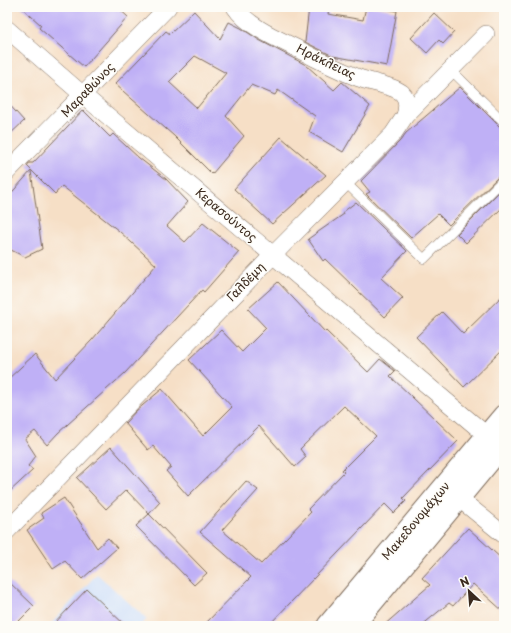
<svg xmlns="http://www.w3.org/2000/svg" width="511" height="633" viewBox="0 0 511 633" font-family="'Playpen Sans',sans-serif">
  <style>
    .built { fill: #c9dcf9 }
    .building { fill: #bfb0f6; fill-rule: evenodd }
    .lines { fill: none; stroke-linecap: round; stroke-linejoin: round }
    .lane-casing { stroke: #7c6959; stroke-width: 10 }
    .street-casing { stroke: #7c6959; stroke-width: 18 }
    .secondary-casing { stroke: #7c6959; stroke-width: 24 }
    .lane { stroke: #fff; stroke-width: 9 }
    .street { stroke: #fff; stroke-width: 17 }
    .secondary { stroke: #fff; stroke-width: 22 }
    .labels { text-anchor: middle; stroke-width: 3; stroke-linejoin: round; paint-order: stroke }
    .street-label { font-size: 12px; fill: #3b2a1e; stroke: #fdfcf7 }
  </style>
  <rect width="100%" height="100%" fill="#fdfcf7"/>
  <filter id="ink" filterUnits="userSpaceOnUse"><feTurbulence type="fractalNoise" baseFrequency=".025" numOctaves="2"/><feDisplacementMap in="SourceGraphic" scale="8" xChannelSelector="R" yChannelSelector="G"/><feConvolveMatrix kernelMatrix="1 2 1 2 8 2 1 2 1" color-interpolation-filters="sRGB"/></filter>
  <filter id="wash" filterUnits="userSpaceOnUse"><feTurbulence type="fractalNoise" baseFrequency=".012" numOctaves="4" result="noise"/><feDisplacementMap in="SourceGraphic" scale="16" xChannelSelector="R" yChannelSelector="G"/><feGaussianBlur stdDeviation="0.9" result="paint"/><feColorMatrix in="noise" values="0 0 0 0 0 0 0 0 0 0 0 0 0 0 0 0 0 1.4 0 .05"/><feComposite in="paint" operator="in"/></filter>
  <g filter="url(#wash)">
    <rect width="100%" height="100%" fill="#f6dfc6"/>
    <path class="built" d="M97,574L147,619L140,626H49Z"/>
    <g id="blocks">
      <g class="building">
        <path d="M21,7H117L128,17L84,67L39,28L41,25Z"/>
        <path d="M309,7H329L328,14L363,20L366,7H376L397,11L387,66L333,56L305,42Z"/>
        <path d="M194,11L220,39L229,22L241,28L259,40L306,65L334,90L342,82L370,106L343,152L309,132L315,116L278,90L275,95L251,85L226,116L244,136L212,174L174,136L115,84L166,31L170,34ZM195,56L226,73L197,108L169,82Z"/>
        <path d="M434,13L454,32L443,44L439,40L427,53L411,38Z"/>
        <path d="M460,87L504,131V173L500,175L449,225L438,214L411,238L366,194L370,192L361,181L400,141L406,133Z"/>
        <path d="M7,102L24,121L7,137Z"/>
        <path d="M83,110L110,137L113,134L139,158L166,179L188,202L167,226L185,242L203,223L239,252L204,292L202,290L125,373L58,433L47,445L35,431L25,439L36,456L28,466L33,470L7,494V380L35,354L55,379L92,340L156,265L119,231L62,186L55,194L27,166L29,163H33Z"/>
        <path d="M281,137L326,175L272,224L234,189Z"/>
        <path d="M31,171L42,249L25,257L7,248V198Z"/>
        <path d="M504,187V206L466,243L457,234Z"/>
        <path d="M356,202L407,251L381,278L403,298L385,317L325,259L323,261L308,239L344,214L343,212Z"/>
        <path d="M278,282L325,332L326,331L368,372L380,359L395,371L390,376L458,441L403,498L406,501L394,513L385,504L268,626H203L251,577L200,532L246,481L258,490L222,530L261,564L311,512L308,509L344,472L342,470L376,436L344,406L300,449L306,457L295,467L259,426L188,496L166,471L171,467L153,446L148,450L125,423L136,411L162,389L203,436L232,407L189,360L221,330L242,352L266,328L248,309Z"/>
        <path d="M504,294V348L464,387L416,337L442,312L463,334Z"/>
        <path d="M111,447L160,502L149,514L126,490L106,509L77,478Z"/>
        <path d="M64,498L97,548L108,538L117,548L82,579L65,561L53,569L27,530L44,518L41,513Z"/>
        <path d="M149,514L207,573L194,585L136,526Z"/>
        <path d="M468,528L504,561V612L473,584L453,606L449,603L421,626H383L430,585L422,578Z"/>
        <path d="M7,580L34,606L14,626H7Z"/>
        <path d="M87,589L126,626H52Z"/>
      </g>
    </g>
  </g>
  <g filter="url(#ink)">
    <use href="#blocks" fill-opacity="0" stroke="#7c6959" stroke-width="1"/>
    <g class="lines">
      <defs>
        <g id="lane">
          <path d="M451,70L504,122"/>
          <path d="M345,182L424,259L504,179"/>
        </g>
        <g id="street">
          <path d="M235,7C248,27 278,39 298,49C318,60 338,70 359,78C369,82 394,86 402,93C408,99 407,109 405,116"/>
          <path d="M7,29L83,95L497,444"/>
          <path d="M7,172L168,7"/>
          <path d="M450,491L504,535"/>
          <path d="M7,531L273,255L393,134L405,116L486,34"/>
        </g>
        <g id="secondary">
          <path d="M328,626L504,416"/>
          <path d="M352,626L504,443"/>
        </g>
      </defs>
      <use href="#lane" class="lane-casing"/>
      <use href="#street" class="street-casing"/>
      <use href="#secondary" class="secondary-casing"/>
      <use href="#lane" class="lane"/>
      <use href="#street" class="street"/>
      <use href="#secondary" class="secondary"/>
    </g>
  </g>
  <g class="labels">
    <g class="street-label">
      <text transform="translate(326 62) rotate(26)" y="4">Ηράκλειας</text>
      <text transform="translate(88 90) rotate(-46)" y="4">Μαραθώνος</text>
      <text transform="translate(226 215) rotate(40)" y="4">Κερασούντος</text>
      <text transform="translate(246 282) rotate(-46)" y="4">Γαλδέμη</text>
      <text transform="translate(416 521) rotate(-50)" y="4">Μακεδονομάχων</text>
    </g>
  </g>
  <rect width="511" height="633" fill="none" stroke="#fdfcf7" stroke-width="24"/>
  <g transform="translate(469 591) rotate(334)" stroke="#fdfcf7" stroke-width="3" paint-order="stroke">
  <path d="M0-3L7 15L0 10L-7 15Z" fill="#3b2a1e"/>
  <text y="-6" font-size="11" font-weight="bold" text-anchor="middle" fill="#3b2a1e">N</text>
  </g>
</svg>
